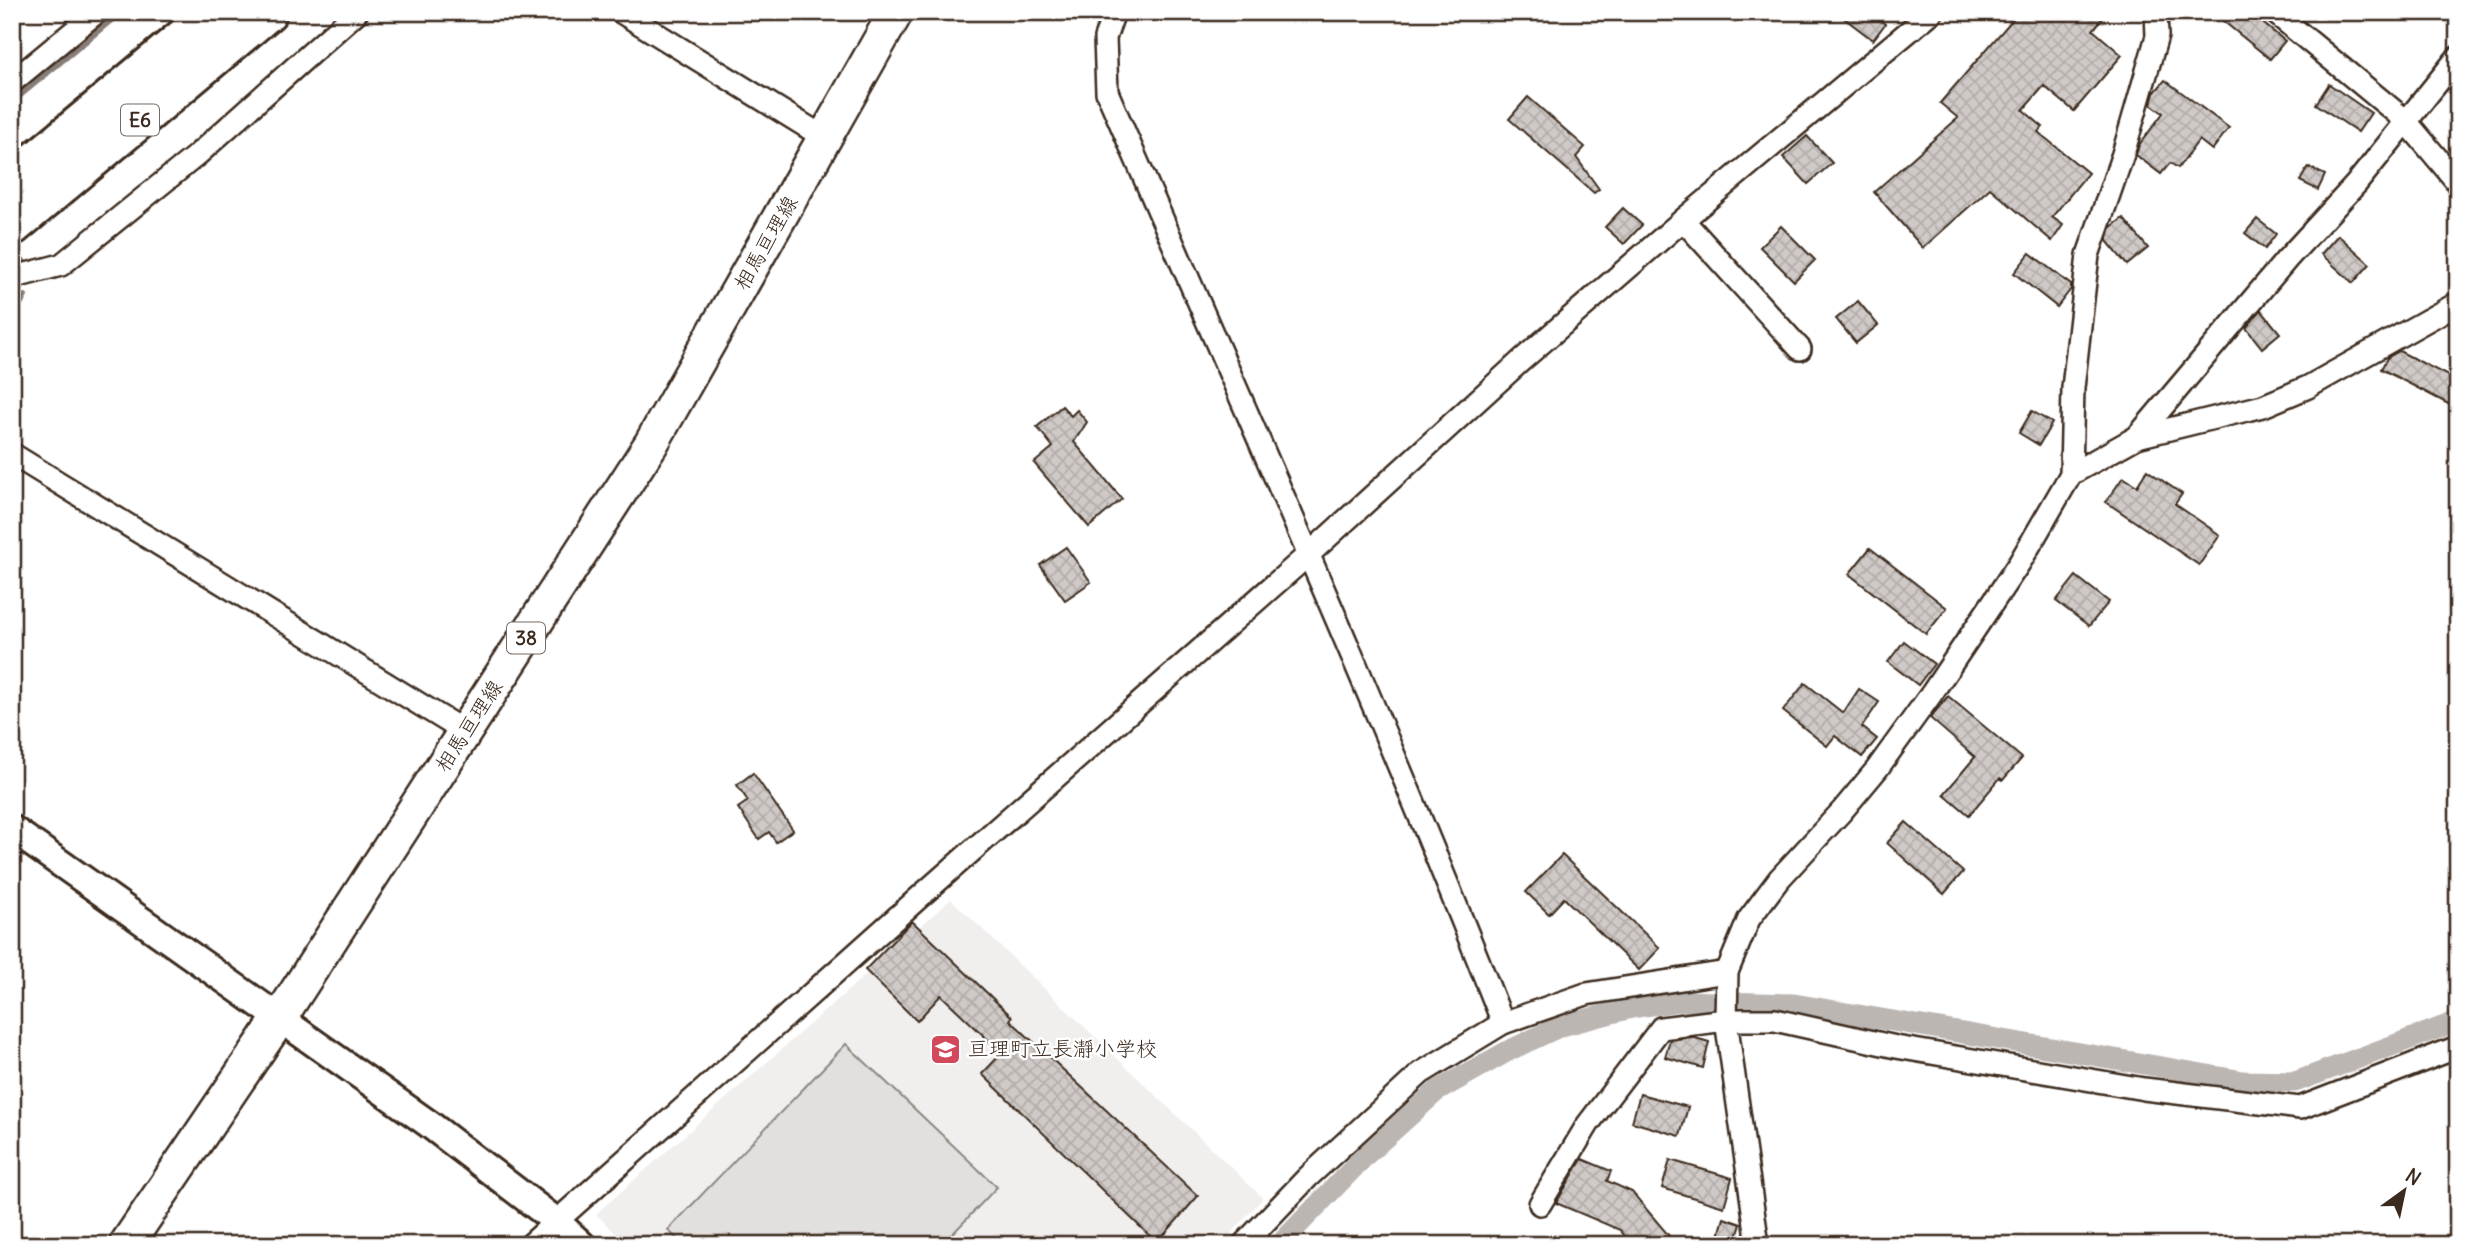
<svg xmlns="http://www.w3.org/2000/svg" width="2470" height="1257" viewBox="0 0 2470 1257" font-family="Delius,'Klee One',sans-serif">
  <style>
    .built { fill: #f1efee }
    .garden { fill: #e2e0de; stroke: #8e857e; stroke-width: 2 }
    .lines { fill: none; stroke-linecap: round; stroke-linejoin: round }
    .stream { stroke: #887e77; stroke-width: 6 }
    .canal { stroke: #bcb6b3; stroke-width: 21 }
    .building { fill: url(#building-cross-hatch); stroke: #3b2a1e; stroke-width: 2 }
    .minor-casing { stroke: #3b2a1e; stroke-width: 26 }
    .tertiary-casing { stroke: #3b2a1e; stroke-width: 32 }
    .primary-casing { stroke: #3b2a1e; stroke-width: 38 }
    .motorway-casing { stroke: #3b2a1e; stroke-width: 44 }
    .minor { stroke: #fff; stroke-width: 21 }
    .tertiary { stroke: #fff; stroke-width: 26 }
    .primary { stroke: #fff; stroke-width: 33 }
    .motorway { stroke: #fff; stroke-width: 38 }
    .labels { text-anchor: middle; stroke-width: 5; stroke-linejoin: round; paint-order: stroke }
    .shield { fill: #fff; stroke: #766a62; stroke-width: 2 }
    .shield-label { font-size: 19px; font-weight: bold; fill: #3b2a1e }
    .street-label { font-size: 21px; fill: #3b2a1e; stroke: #fff }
    .poi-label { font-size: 21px; fill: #3b2a1e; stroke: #fff; text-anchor: start }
  </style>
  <defs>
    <pattern id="building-cross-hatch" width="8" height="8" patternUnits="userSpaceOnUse" patternTransform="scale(1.75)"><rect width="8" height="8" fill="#cfcac7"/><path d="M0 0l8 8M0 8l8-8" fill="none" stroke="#b3aeaa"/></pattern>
  </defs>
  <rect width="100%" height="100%" fill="#fff"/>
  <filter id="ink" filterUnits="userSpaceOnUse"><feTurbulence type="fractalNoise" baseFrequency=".0143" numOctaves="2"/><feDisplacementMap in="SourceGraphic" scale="14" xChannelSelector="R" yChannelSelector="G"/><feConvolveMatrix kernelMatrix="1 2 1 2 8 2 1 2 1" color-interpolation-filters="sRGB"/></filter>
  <g filter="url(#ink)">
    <path class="built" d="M951,899L1263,1198L1221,1245H628L596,1214Z"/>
    <path class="garden" d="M846,1044L997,1187L942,1245H683L668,1230Z"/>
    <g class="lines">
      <g class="stream">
        <path d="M12,102L121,12"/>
        <path d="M17,254L28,267"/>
        <path d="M12,316L25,296"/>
      </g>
      <path class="canal" d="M1279,1245L1367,1154L1437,1091L1508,1051L1561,1026L1631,1008L1678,1001L1794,1004L2243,1081L2295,1082L2458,1021"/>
    </g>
    <g class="building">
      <path d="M1836,12H1869L1885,24L1873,40Z"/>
      <path d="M2019,12H2108L2093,30L2122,55L2074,111L2044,86L2023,110L2043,127L2038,132L2088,173L2052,217L2063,225L2052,241L1990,188L1923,248L1874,192L1958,118L1940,103Z"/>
      <path d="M2212,12H2249L2285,41L2270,59Z"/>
      <path d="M2165,80L2229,128L2212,150L2199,140L2178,168L2170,163L2161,174L2136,155L2139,145L2163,113L2151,104L2154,93Z"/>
      <path d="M2329,84L2371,113L2358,132L2316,104Z"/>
      <path d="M1528,97L1585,147L1576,157L1599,189L1594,193L1509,119Z"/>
      <path d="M1807,136L1832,163L1808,184L1783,157Z"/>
      <path d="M2308,167L2325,175L2318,190L2300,181Z"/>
      <path d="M1623,208L1642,225L1624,244L1605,227Z"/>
      <path d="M2123,218L2148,248L2127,265L2107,241L2111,227Z"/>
      <path d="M2257,219L2276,234L2265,249L2245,233Z"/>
      <path d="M1781,226L1815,260L1794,281L1760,247Z"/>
      <path d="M2338,235L2370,264L2353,283L2321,254Z"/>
      <path d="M2030,253L2071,285V289L2057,307L2014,273Z"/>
      <path d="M1858,301L1878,325L1856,343L1836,319Z"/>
      <path d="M2261,310L2280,333L2262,348L2246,328Z"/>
      <path d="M2399,351L2458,381V409L2381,369L2387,358Z"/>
      <path d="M1062,406L1071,416L1077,410L1087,422L1074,442L1122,499L1089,527L1034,463L1053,447L1037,427Z"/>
      <path d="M2032,411L2052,423L2039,445L2019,433Z"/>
      <path d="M2147,470L2182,494L2175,504L2220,535L2199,565L2106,502L2123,477L2137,486Z"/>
      <path d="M1066,547L1091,582L1065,600L1040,565Z"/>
      <path d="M1870,548L1947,608L1926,634L1849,574Z"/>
      <path d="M2076,576L2109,602L2089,626L2056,601Z"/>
      <path d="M1904,641L1934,664L1918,685L1888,662Z"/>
      <path d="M1805,683L1843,713L1859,689L1879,702L1862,727L1877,739L1862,757L1835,736L1827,746L1783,711Z"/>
      <path d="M1948,696L2022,758L2003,780L2000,778L1969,815L1944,794L1975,757L1930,718Z"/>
      <path d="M753,773L793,830L776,842L769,832L759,839L738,808L748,801L737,785Z"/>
      <path d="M1906,822L1963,872L1944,894L1887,843Z"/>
      <path d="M1562,855L1660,948L1639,970L1564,898L1549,914L1526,892Z"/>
      <path d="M912,921L1012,1017L1010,1020L1198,1196L1157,1243L982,1074L1002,1053L941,995L917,1021L865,970Z"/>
      <path d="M1692,1037L1709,1042L1703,1068L1665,1057L1670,1040Z"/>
      <path d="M1640,1094L1688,1107L1680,1136L1632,1122Z"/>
      <path d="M1582,1159L1611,1171L1607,1181L1632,1192L1670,1237L1660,1245H1632L1620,1230L1556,1203Z"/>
      <path d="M1670,1160L1732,1178L1724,1207L1662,1188Z"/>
      <path d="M1724,1218L1741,1224L1736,1241L1719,1235Z"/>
    </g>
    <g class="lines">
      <defs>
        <g id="minor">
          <path d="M621,12L825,138"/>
          <path d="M1114,12L1105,38L1107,92C1241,401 1380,709 1503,1023"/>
          <path d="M2274,12L2405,120L2458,183"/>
          <path d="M12,82L97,12"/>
          <path d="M1683,220L1800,349"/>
          <path d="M12,282L15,277L61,265L197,155L357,12"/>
          <path d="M2137,437L2287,259L2356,184L2458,57"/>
          <path d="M12,454L465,732"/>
          <path d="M2071,474L2137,437L2263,406L2308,387L2458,303"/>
          <path d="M1540,1204L1588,1124L1661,1028L1726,1020H1775L1896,1047L2144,1089L2300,1108L2458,1047"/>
          <path d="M530,1245L923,894L1308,555L1523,359L1683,220L1932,12"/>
          <path d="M1243,1245L1308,1177L1421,1073L1503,1023L1586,994L1727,972"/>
          <path d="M1758,1245L1726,1020L1727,972L1749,919L1779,879L1842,811L1877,769L1932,693L2020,562L2071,474L2073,388L2088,255L2123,154L2157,36L2156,12"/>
        </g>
        <path id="tertiary" d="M12,829L429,1124L557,1222L582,1245"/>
        <path id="primary" d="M126,1245L279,1019L651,444L896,12"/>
        <g id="motorway">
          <path d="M12,181L215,12"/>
          <path d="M12,226L267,12"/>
        </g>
      </defs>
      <use href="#minor" class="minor-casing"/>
      <use href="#tertiary" class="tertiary-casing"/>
      <use href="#primary" class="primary-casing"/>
      <use href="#motorway" class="motorway-casing"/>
      <use href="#minor" class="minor"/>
      <use href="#tertiary" class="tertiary"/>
      <use href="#primary" class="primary"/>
      <use href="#motorway" class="motorway"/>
    </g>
  </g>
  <defs>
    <symbol id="school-square" viewBox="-11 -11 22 22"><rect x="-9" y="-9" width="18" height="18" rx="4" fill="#d1495b" stroke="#fff"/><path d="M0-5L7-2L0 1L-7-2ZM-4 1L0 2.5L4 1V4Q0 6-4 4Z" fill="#fff"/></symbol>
  </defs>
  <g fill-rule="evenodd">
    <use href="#school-square" x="928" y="1032" width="35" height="35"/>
  </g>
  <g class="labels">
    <g class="shield">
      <rect x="121" y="104.5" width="38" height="31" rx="5"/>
      <rect x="507" y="622.5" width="38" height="31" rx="5"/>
    </g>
    <g class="shield-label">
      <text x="140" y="127">E6</text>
      <text x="526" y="645">38</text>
    </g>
    <g class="street-label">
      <text transform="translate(766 243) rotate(-60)" y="7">相馬亘理線</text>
      <text transform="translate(469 726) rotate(-57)" y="7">相馬亘理線</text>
    </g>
    <g class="poi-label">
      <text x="968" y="1056">亘理町立長瀞小学校</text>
    </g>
  </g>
  <rect width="2470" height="1257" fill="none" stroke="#fff" stroke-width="42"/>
  <rect x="21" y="21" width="2428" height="1215" fill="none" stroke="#3b2a1e" stroke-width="2.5" filter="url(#ink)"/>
  <g transform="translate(2404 1191) rotate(33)" stroke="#ffffff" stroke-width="5" paint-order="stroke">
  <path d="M0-5L12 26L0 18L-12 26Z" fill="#3b2a1e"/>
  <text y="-10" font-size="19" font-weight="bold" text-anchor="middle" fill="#3b2a1e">N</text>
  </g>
</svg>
